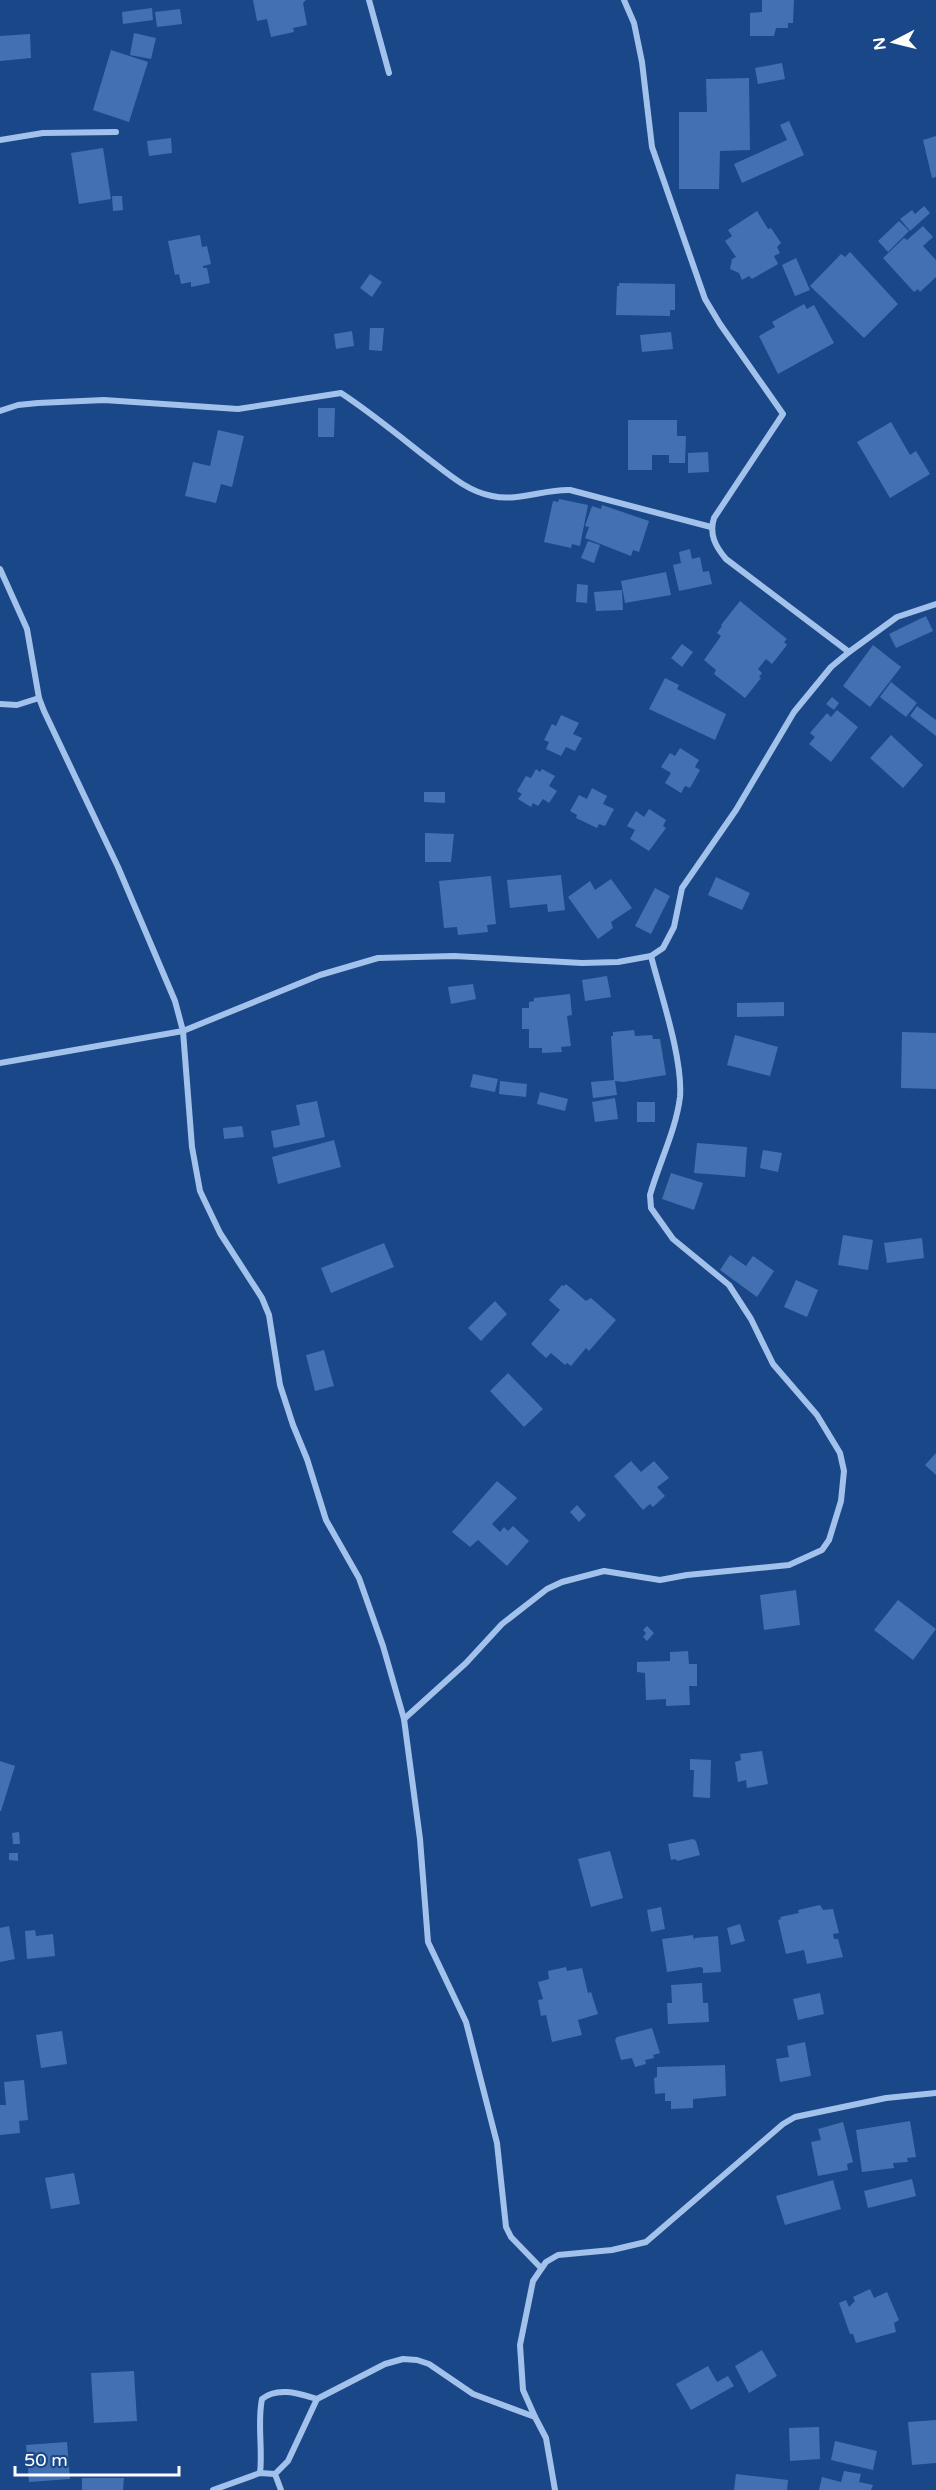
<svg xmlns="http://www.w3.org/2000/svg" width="936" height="2490" viewBox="0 0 936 2490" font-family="'Varela Round',sans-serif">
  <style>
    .building { fill: #4370b0 }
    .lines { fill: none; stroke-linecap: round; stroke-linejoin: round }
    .street { stroke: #a2c2ec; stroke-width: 6 }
  </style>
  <rect width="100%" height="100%" fill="#1a4787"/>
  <g class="building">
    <path d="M253,0H306L303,3L307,25L293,28L294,32L271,37L267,19L257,21Z"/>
    <path d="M762,0H794L793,23H788V28H776L774,36H750V13L762,12Z"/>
    <path d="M152,8L153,20L123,24L122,12Z"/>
    <path d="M180,9L182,24L157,27L155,12Z"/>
    <path d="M134,33L156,38L151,59L130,55Z"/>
    <path d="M30,34L31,58L0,61V36Z"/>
    <path d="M111,50L148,62L129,122L93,110Z"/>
    <path d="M782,63L785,79L758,84L755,68Z"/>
    <path d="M749,78L750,150L720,151L719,189H679V112H707L706,79Z"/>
    <path d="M789,121L804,155L742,183L734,164L787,140L780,125Z"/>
    <path d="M936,136V177L932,178L923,140Z"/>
    <path d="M171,138L172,153L149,156L147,141Z"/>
    <path d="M103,148L111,199L79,204L71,153Z"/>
    <path d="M112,196H122L123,210L113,211Z"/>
    <path d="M924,206L930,213L910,231L900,219L912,210L915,214Z"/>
    <path d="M757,211L768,229L771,228L781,243L777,247L780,253L774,256L778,264L752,279L749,276L742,280L739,273L730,269L732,259L736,257L725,241L732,236L728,230Z"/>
    <path d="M899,221L909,231L888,252L878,241Z"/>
    <path d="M923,226L933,237L923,246L936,260V277L920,292L918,289L914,292L883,258L904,238L907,240Z"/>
    <path d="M200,235L202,247L207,246L211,264L203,266V268H207L210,283L191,287V282L181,284L179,274L175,275L168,241Z"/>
    <path d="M850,252L898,304L864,338L810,286L841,254L845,257Z"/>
    <path d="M796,258L810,290L795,296L782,265Z"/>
    <path d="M370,274L382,282L372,297L360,288Z"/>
    <path d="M619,283L675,284V310H670V316L616,315L617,286H619Z"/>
    <path d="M804,304L807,309L814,305L834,343L778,374L759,336L775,327L772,322Z"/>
    <path d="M370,328H384L382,351L369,350Z"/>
    <path d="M352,331L354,346L336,349L334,334Z"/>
    <path d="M671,332L673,349L642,352L640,335Z"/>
    <path d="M318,408H335L334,437H318Z"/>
    <path d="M628,420H677V436H686L685,463H669V455H652V470H628Z"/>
    <path d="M891,422L910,455L916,451L930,474L890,498L857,442Z"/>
    <path d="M218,430L244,436L232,487L221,484L216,503L185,496L193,462L210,466Z"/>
    <path d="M708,452L709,472L688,473V453Z"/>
    <path d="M559,499L588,505L580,546L572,544L571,548L544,542L553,501L558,502Z"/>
    <path d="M602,505L649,521L639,552L633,550L631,556L585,538L589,527L585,526L592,506L601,509Z"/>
    <path d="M588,541L600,545L594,563L581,558Z"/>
    <path d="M690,549L692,559L700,557L703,572L709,571L712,584L679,591L673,565L681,563L679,552Z"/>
    <path d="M666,572L671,595L625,603L621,581Z"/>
    <path d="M577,584L588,585L587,603L576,602Z"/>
    <path d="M622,590L623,610L596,611L594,592Z"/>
    <path d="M740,601L787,639L784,642L787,645L772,664L766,659L758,669L762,673L759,677L761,678L745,698L714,674L716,670L704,660L721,636L717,633L722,626L721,625Z"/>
    <path d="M926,616L933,631L896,648L889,634Z"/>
    <path d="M682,644L693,652L682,667L671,658Z"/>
    <path d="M873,645L901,667L870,707L843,686Z"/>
    <path d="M665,678L679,685L677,689L726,714L715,740L649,709Z"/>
    <path d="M891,682L917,703L906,717L880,697Z"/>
    <path d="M832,697L839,703L834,710L826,704Z"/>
    <path d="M917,706L936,720V736L910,716Z"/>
    <path d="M837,710L858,727L831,762L809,744L815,737L810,733L827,713L831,717Z"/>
    <path d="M561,715L579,723L573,734L582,738L575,751L566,747L561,756L546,749L549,742L544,740L552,724L556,726Z"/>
    <path d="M891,735L923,765L903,788L870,758Z"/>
    <path d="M680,748L699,760L695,767L700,770L690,788L685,786L681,793L665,783L671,773L661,767L670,753L675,756Z"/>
    <path d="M536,769L540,772L542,769L555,776L549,786L557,791L549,803L543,799L538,806L533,803L531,807L518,799L522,794L517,791L526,776L531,778Z"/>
    <path d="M592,788L607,796L603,804L614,809L605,826L599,824L597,828L576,818L577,815L570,811L579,795L587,799Z"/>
    <path d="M424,792H445V803L424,802Z"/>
    <path d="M649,809L666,820L663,826L666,828L649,851L630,839L635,830L627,826L636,811L644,817Z"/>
    <path d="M425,833L454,834L451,862H425Z"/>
    <path d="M561,875L565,910L548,912L547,904L510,908L507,880Z"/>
    <path d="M491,876L496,924L487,925L488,932L458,935L457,927L444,928L439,881Z"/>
    <path d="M716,877L750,893L742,910L708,895Z"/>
    <path d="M611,879L632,908L611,922L613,928L598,939L568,897L590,881L595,890Z"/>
    <path d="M655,888L670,896L651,934L635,926Z"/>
    <path d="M607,976L611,997L585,1001L582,980Z"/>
    <path d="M473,984L476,999L451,1004L448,987Z"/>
    <path d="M570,994L572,1015L567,1016L571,1046L561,1047L562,1052L542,1053V1048H529V1029H522V1008H529V1002L534,1001V998Z"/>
    <path d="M784,1002V1016L737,1017V1003Z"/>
    <path d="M634,1030L635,1036L652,1035L653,1039H660L666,1075L623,1082L615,1081L617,1095L593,1098L591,1082L614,1080L611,1036H613V1032Z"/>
    <path d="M902,1032L936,1033V1089L901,1088Z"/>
    <path d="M735,1035L778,1047L770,1076L727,1065Z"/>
    <path d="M473,1074L498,1079L495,1092L470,1087Z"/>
    <path d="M500,1081L527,1084L526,1097L499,1094Z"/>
    <path d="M540,1092L568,1099L565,1111L537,1104Z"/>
    <path d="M615,1098L618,1119L595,1122L592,1102Z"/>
    <path d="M317,1101L325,1137L274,1148L271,1131L300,1125L296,1105Z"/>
    <rect x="637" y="1102" width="18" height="20"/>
    <path d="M242,1126L244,1137L224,1139L223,1128Z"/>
    <path d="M334,1140L341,1167L278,1184L272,1157Z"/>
    <path d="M697,1143L747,1147L745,1177L694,1173Z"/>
    <path d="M763,1150L782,1153L778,1172L760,1168Z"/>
    <path d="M671,1173L703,1183L694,1210L662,1199Z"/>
    <path d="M843,1235L873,1240L868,1270L838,1265Z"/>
    <path d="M922,1238L924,1258L887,1263L884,1243Z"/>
    <path d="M384,1243L394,1267L331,1293L321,1268Z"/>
    <path d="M730,1255L746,1266L753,1256L774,1271L757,1297L720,1270Z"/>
    <path d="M796,1280L818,1290L807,1317L784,1307Z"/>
    <path d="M566,1284L586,1301L591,1298L616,1320L589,1351L586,1348L571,1366L567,1363L565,1365L551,1353L546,1358L531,1344L560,1310L549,1300L562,1285L564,1286Z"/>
    <path d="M495,1301L507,1314L481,1341L468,1328Z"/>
    <path d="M324,1350L334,1386L315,1391L306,1355Z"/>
    <path d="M508,1373L543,1409L524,1427L490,1391Z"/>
    <path d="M936,1453V1475L925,1465Z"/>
    <path d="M631,1461L641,1472L654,1461L669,1478L657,1487L665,1496L653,1507L650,1504L643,1510L614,1476Z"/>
    <path d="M497,1481L517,1498L492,1524L500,1532L504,1527L508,1531L513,1526L529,1541L507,1566L478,1540L470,1547L452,1532Z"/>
    <path d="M577,1505L586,1515L579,1522L570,1512Z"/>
    <path d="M796,1590L800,1625L764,1630L760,1595Z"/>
    <path d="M898,1600L936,1629L913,1660L874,1630Z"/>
    <path d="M647,1626L654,1633L647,1641L643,1637L646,1633L643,1630Z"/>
    <path d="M688,1651L689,1664H697V1686H689L690,1705L666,1706V1699L646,1700L645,1673L637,1672V1662L670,1661V1652Z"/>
    <path d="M762,1751L768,1784L747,1788L746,1780L738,1782L735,1762L741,1760L740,1754Z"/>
    <path d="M690,1759L711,1760L710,1798L693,1797L694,1770H690Z"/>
    <path d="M0,1761L15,1766L1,1811H0Z"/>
    <path d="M19,1832L20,1844H13L12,1833Z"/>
    <path d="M693,1839L696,1841L700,1855L677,1861L676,1859L671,1860L668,1844Z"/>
    <path d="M610,1851L623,1898L591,1907L578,1859Z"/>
    <path d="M9,1853H18V1861L9,1860Z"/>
    <path d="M820,1905L823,1910L833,1909L839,1933L833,1934L834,1939H838L843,1957L807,1964L804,1950L786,1954L778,1920L781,1919L780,1917L799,1913L798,1910Z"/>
    <path d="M661,1907L665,1929L651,1932L647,1910Z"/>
    <path d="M740,1924L745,1941L731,1945L727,1928Z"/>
    <path d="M9,1926L15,1959L0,1962V1928Z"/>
    <path d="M35,1930L36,1936L53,1934L55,1956L27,1959L25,1931Z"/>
    <path d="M693,1935L694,1940L695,1938L718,1936L721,1972L703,1973V1968L700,1967L667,1972L662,1939Z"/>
    <path d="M566,1967L567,1971L582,1968L588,1993L591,1992L598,2014L578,2020L582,2035L552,2042L546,2015L541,2016L538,2000L543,1999L538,1982L549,1979L548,1971Z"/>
    <path d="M702,1983L703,2003H708L709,2022L668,2024L667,2003H672L671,1985Z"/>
    <path d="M820,1993L824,2014L798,2020L793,1999Z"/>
    <path d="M652,2028L660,2053L653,2055L654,2058L645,2060L646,2064L635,2067L632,2058L621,2060L615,2040L617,2037Z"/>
    <path d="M62,2031L67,2064L41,2068L36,2035Z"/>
    <path d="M805,2042L811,2076L780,2082L776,2059L789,2057L787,2046Z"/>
    <path d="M725,2065L726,2096L693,2099V2108L671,2109V2101H665V2093L655,2094L654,2078L657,2077V2067Z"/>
    <path d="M24,2080L28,2120L19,2121L20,2133L0,2135V2105H6L4,2082Z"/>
    <path d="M910,2121L916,2157L907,2158L908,2162L893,2163L894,2168L862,2172L856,2130Z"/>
    <path d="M843,2122L853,2162L847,2164L848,2170L818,2176L811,2142L821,2140L818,2129Z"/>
    <path d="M74,2173L80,2204L51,2209L45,2178Z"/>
    <path d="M912,2179L916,2196L868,2208L864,2191Z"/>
    <path d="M833,2180L841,2209L785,2225L776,2196Z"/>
    <path d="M870,2289L874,2298L887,2292L899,2320L894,2323L896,2332L856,2343L853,2334H850L839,2303L846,2300L849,2307L855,2301L853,2297Z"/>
    <path d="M762,2350L777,2376L749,2393L735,2366Z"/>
    <path d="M708,2366L717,2382L728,2376L734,2386L691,2410L676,2384Z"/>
    <path d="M134,2371L137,2421L94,2423L91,2373Z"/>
    <path d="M936,2420V2463L912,2465L908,2422Z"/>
    <path d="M819,2427L820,2459L790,2461L789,2428Z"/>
    <path d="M835,2441L877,2451L873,2470L831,2460Z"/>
    <path d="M67,2442L70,2479L29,2482L26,2445Z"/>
    <path d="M844,2471L861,2474L859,2482L873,2485L871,2490H819L822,2477L841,2482Z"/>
    <path d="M736,2474L788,2480L787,2490H734Z"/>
    <path d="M82,2478H124L123,2490H82Z"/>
  </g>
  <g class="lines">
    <g class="street">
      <path d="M369,0L389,73"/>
      <path d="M624,0L634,23L642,62L652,147L705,299L720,324L783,414L714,518C709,534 715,546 726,559L849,652"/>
      <path d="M0,140L43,133L116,132"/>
      <path d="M0,411L18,405L38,403L104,400L238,409L341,393C370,412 398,435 426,457C446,472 466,491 492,496C518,502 544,489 570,490L711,527"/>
      <path d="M0,569L27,629L39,698L44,711L118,867L175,1001L183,1031L192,1147L200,1191L220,1233L262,1298L269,1315L280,1385L293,1425L307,1459L326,1520L359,1578L383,1646L404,1719L420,1839L428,1942L466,2022L497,2143L506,2227L511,2237L541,2268"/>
      <path d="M0,704L17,705L39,698"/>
      <path d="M0,1063L183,1031L320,975L378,958L454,956L582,963L618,962L651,956L663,948L674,927L682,888L736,810L794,712L831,667L849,652L897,617L936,604"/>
      <path d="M404,1719L466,1663L502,1624L547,1589L562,1582L604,1571L660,1580L687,1575L789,1565L822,1550L829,1540L841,1501L844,1471L840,1453L817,1415L773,1364L751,1319L729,1285L673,1239L651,1208L650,1195C659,1163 676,1130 680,1097C683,1059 661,995 651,956"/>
      <path d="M535,2417L523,2390L520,2345L533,2281L546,2262L558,2255L612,2250L646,2242L783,2124L795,2117L886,2098L936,2093"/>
      <path d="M260,2473C263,2449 257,2423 262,2399C278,2386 300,2394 317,2399"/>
      <path d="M213,2490L260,2473L275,2474"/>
      <path d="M281,2490L275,2474L288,2461L317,2399L385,2364L403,2359L417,2360L429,2364L473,2394L535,2417L546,2438L555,2490"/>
    </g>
  </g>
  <g transform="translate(894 42) rotate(263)" stroke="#1a4787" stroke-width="4.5" paint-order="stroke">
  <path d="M0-4.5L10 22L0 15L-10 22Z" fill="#ffffff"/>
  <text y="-9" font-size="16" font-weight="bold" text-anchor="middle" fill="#ffffff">N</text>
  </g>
  <path d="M15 2466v9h164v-9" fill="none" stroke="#ffffff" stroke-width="3"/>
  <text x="24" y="2466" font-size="18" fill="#ffffff" stroke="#1a4787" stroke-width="4.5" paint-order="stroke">50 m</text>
</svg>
